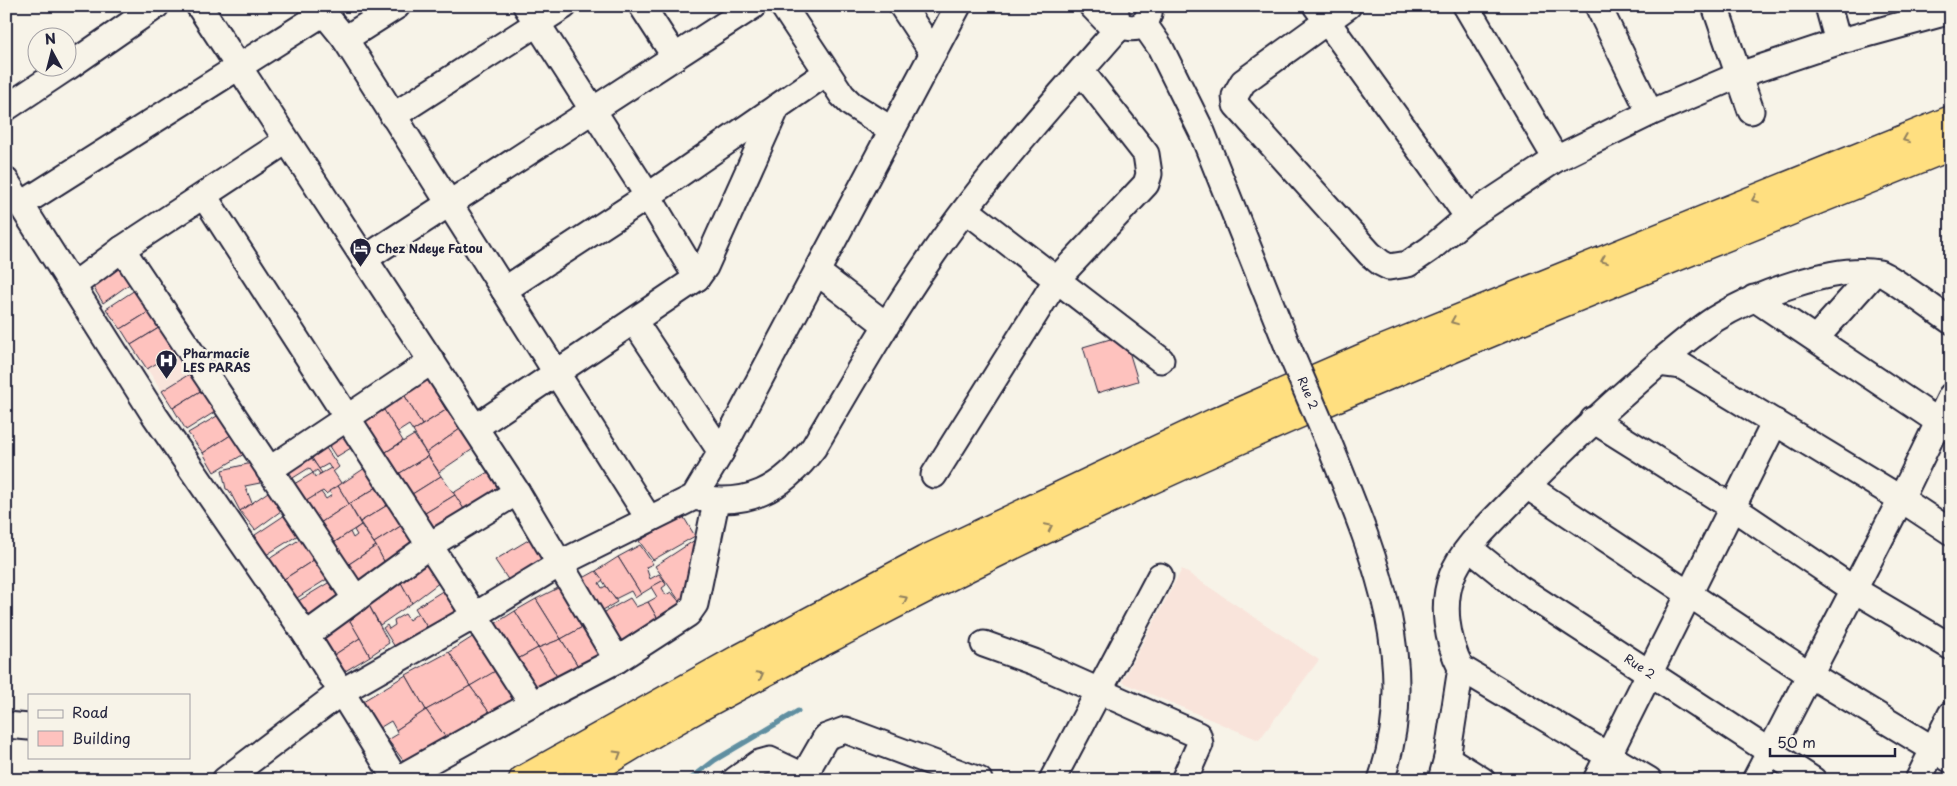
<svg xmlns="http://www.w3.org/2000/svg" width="1957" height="786" viewBox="0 0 1957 786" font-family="'Playpen Sans',sans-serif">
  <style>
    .built { fill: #f9e4db }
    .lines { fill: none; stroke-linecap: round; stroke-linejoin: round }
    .stream { stroke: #608fa1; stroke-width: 5 }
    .building { fill: #fec2be; stroke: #22223b }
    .minor-casing { stroke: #22223b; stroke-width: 29 }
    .highway-casing { stroke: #22223b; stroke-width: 31 }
    .minor { stroke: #f7f3e8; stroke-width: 25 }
    .highway { stroke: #ffdf80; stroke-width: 28 }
    .minor-bridge-casing { stroke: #22223b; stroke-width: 29; stroke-linecap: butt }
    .minor-bridge { stroke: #f7f3e8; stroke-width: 25 }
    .oneway { stroke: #90805e }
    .labels { text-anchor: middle; stroke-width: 5; stroke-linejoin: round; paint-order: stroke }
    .poi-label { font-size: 12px; font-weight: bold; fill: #22223b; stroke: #f7f3e8; text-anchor: start }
    .street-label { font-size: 12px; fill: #22223b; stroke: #f7f3e8 }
  </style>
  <rect width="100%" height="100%" fill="#f7f3e8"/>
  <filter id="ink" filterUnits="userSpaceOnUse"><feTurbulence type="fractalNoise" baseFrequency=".02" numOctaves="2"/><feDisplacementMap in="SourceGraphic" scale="10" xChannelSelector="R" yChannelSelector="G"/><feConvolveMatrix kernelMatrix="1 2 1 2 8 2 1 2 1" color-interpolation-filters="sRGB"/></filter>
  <g filter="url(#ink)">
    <g class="built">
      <path d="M181,349L196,370L162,391L147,369Z"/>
      <path d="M1182,569L1319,660L1259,740L1122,682Z"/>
    </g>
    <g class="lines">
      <path class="stream" d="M689,780L715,760L798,711"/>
    </g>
    <g class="building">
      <path d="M122,259L135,280L103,303L89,280Z"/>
      <path d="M135,290L139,298L145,293L155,308L121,329L106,309Z"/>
      <path d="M155,308L165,324L131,345L121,329Z"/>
      <path d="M167,323L181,349L147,369L131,345Z"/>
      <path d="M1124,335L1138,381L1097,393L1083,347Z"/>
      <path d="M196,370L207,387L173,408L162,391Z"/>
      <path d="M426,375L446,410L422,425L402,391Z"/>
      <path d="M207,387L221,408L186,430L173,408Z"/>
      <path d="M402,391L422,425L413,431L409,425L398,432L380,405Z"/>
      <path d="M384,410L403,441L381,455L361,423Z"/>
      <path d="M446,410L460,429L426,453L413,431Z"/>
      <path d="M224,412L237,431L203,453L188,433Z"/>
      <path d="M345,427L356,445L336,457L325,440Z"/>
      <path d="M460,429L473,449L439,472L426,453Z"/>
      <path d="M237,431L249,451L214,472L203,453Z"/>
      <path d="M414,435L428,456L395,476L381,455Z"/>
      <path d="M326,448L339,467L333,472L328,464L319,469L312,458Z"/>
      <path d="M307,452L322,473L320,474L317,470L313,473L309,468L293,478L290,473L288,474L283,466Z"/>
      <path d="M428,456L441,476L409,496L395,476Z"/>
      <path d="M256,462L260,483L245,486L252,503L240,511L229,490L226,489L222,470Z"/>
      <path d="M371,464L384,483L349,504L338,486Z"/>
      <path d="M331,468L341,483L326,494L323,491L305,502L294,484L313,473L315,477Z"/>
      <path d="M488,472L502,493L469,517L453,493Z"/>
      <path d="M441,476L455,495L422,515L409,496Z"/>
      <path d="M384,483L394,501L360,522L349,504Z"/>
      <path d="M338,486L349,504L317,525L303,503L321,492L326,499L332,495L329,491Z"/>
      <path d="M274,488L285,508L255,530L240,511Z"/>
      <path d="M455,495L469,517L435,537L422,515Z"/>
      <path d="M394,501L407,522L374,543L360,522Z"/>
      <path d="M349,504L361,525L330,545L317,525Z"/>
      <path d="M288,513L300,534L266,555L255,535Z"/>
      <path d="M683,516L695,536L653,560L639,541Z"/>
      <path d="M407,522L420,544L386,565L374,543Z"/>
      <path d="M361,525L376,546L343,568L328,547L350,532L353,538L357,535L354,530Z"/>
      <path d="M305,536L320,556L281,581L269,559Z"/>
      <path d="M698,538L683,606L655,566Z"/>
      <path d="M530,539L545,559L513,587L495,560Z"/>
      <path d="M640,545L653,564L646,567L650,579L659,574L664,580L641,594L618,557Z"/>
      <path d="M376,546L388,569L355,590L343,568Z"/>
      <path d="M320,556L332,576L292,601L281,581Z"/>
      <path d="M618,557L641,594L635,598L631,591L615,599L596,571Z"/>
      <path d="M429,558L444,579L412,603L399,579Z"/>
      <path d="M596,571L603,580L599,583L602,588L606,586L617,602L603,610L600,605L594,608L576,582Z"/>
      <path d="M399,579L412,603L380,625L366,600Z"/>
      <path d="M333,580L346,603L311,625L295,603Z"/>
      <path d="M664,580L666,585L662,588L666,595L671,592L683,606L659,621L648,602L657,597L651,587Z"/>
      <path d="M449,587L462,612L430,632L415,608Z"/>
      <path d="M560,587L586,625L561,639L536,599Z"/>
      <path d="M630,598L636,607L648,602L663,628L619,652L596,617Z"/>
      <path d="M536,599L561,639L538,648L515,611Z"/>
      <path d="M366,600L389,643L370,656L346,614Z"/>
      <path d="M515,611L538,648L514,661L493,625Z"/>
      <path d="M418,613L430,632L395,647L383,628L387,625L389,629L395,625L394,620L405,614L409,620Z"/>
      <path d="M346,614L360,638L334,655L318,630Z"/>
      <path d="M586,625L607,660L583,674L561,639Z"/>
      <path d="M474,636L495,672L470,686L449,652Z"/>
      <path d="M360,638L370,656L342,673L334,655Z"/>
      <path d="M561,639L583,674L562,684L538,648Z"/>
      <path d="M538,648L562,684L537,696L514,661Z"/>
      <path d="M449,652L470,686L426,710L406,675Z"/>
      <path d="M497,670L516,701L492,716L470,686Z"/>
      <path d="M406,675L426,710L396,730L391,721L376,730L365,715L368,710L363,701Z"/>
      <path d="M470,686L492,716L449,742L426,710Z"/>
      <path d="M426,710L449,742L408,767L388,740L398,734L396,730Z"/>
    </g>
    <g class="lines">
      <defs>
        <g id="minor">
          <path d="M199,6L517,492L617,660"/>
          <path d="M526,6L648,196L697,278"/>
          <path d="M642,6L675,57"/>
          <path d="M783,6L842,95L851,104L892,130"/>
          <path d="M902,6L933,53"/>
          <path d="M1092,6L1116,31"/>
          <path d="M1115,6L1117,21C1130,35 1152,26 1149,6"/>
          <path d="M1316,6L1468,217"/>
          <path d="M1348,6L1243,82L1235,96L1236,105L1370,254L1381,263L1389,267L1408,264L1430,249L1468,217L1556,159L1650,113L1739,75L1838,42L1951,11"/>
          <path d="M1466,6L1556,159"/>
          <path d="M1598,6L1650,113"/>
          <path d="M1715,6L1751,111"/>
          <path d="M1828,6L1838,42"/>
          <path d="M1144,24L1160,47L1202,132L1288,347"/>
          <path d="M345,39L397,6"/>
          <path d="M68,67L156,6"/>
          <path d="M6,108L66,68"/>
          <path d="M393,116L564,6"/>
          <path d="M6,181L155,416L306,635L396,780"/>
          <path d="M204,196L532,704"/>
          <path d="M22,204L319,16L328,18L345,39L649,519"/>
          <path d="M966,210L1161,360"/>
          <path d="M122,249L356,599"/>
          <path d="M364,259L753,6"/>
          <path d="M817,272L886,325"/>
          <path d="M74,285L122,249L286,141"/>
          <path d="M504,290L648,196L826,73"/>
          <path d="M1754,298L1951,430"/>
          <path d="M634,321L721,452"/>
          <path d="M1816,338L1874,273"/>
          <path d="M1659,363L1682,366L1901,499L1951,532"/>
          <path d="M1593,420L1732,507L1853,589L1951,647"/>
          <path d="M476,427L697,278L705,267L777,107"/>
          <path d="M1328,441C1372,550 1422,662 1381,780"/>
          <path d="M269,470L432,361"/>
          <path d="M934,475L1057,279L1146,184L1149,174L1146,154L1081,71"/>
          <path d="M1527,486L1809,674L1951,760"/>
          <path d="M694,497C747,508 782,490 814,447C852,382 890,316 933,254C989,173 1056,99 1121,25"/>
          <path id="s1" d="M1469,548L1519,588L1813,780"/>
          <path d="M306,635L430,545L517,492"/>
          <path d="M984,644L1034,662L1198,735L1200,744L1184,780"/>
          <path d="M6,725L29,727"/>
          <path d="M1447,758L1482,780"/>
          <path d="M225,780L341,692L474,616L561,563L694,497L721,452L958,6"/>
          <path d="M396,780L532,704L617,660L688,614L695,604L716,502"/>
          <path d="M735,780L759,763L770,760L806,777"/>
          <path d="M805,780L811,763L826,737L845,730L979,780"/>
          <path d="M1052,780L1160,576"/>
          <path d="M1441,780L1447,758L1461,668"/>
          <path d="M1596,780L1775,422"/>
          <path d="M1649,780L1461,668C1447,641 1441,605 1452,576C1462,549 1490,524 1510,503C1553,459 1597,417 1644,376C1666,357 1690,335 1715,319C1752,296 1835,264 1879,273C1888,275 1939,313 1951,321"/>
          <path d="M1755,780L1901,499L1951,396"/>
          <path d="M1918,780L1951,714"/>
        </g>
        <g id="highway">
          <path d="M523,780L737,660L925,560L1216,422L1372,354L1951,120"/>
          <path d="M577,780C664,723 757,676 849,628C1204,440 1579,297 1951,146"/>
        </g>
      </defs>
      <use href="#minor" class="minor-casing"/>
      <use href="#highway" class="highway-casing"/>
      <use href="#minor" class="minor"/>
      <use href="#highway" class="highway"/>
      <defs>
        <g id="minor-bridge">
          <path id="s2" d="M1288,347L1328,441"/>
        </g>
      </defs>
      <use href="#minor-bridge" class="minor-bridge-casing"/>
      <use href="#minor-bridge" class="minor-bridge"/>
    </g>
    <defs><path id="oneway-chevron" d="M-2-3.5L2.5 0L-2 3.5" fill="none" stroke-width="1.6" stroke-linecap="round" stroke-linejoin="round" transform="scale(1.25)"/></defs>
    <g class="oneway">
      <use href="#oneway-chevron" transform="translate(1906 139) rotate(158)"/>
      <use href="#oneway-chevron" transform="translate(1755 199) rotate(158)"/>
      <use href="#oneway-chevron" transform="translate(1604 260) rotate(158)"/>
      <use href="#oneway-chevron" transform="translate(1454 321) rotate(158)"/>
      <use href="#oneway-chevron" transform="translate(1049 527) rotate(-26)"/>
      <use href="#oneway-chevron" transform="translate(904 599) rotate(-28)"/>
      <use href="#oneway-chevron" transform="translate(760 675) rotate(-28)"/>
      <use href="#oneway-chevron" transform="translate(618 754) rotate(-31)"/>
    </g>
  </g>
  <defs>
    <symbol id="hotel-pin" viewBox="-11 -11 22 30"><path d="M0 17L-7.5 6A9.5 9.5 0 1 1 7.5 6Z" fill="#22223b" stroke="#f7f3e8"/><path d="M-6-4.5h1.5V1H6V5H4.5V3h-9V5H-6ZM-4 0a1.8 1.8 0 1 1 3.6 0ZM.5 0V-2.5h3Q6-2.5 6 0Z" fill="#fff"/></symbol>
    <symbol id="hospital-pin" viewBox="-11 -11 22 30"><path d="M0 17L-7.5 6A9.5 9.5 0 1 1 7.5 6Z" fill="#22223b" stroke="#f7f3e8"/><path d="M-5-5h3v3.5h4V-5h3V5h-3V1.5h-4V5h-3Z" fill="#fff"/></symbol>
  </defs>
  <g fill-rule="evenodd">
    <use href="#hotel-pin" x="348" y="236" width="25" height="34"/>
    <use href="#hospital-pin" x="154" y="348" width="25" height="34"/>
  </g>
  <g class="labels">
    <g class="poi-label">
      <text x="376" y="253">Chez Ndeye Fatou</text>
      <text x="183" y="358">Pharmacie<tspan x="183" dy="14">LES PARAS</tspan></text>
    </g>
    <g class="street-label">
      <text dy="4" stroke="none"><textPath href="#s2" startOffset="50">Rue 2</textPath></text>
      <text dy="4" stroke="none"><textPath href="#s1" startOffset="208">Rue 2</textPath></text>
    </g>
  </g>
  <rect width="1957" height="786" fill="none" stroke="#f7f3e8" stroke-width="25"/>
  <rect x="12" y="12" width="1932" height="761" fill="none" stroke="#22223b" stroke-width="2" filter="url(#ink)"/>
  <rect x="28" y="694" width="162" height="65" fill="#f7f3e8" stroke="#a29fa3"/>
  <rect x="38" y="710" width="25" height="8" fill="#f7f3e8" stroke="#a29fa3"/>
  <text x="72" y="718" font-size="15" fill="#22223b">Road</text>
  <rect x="38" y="731" width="25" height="15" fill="#fec2be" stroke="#a29fa3"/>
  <text x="72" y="744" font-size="15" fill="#22223b">Building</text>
  <g transform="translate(52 52) rotate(353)"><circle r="24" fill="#f7f3e8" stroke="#a29fa3"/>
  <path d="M0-4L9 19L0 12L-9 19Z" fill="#22223b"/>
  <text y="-8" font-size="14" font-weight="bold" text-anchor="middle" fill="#22223b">N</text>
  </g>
  <path d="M1770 748v8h125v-8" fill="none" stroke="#22223b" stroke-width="2.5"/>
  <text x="1777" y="748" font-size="15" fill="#22223b" stroke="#f7f3e8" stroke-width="4" paint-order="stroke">50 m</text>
</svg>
